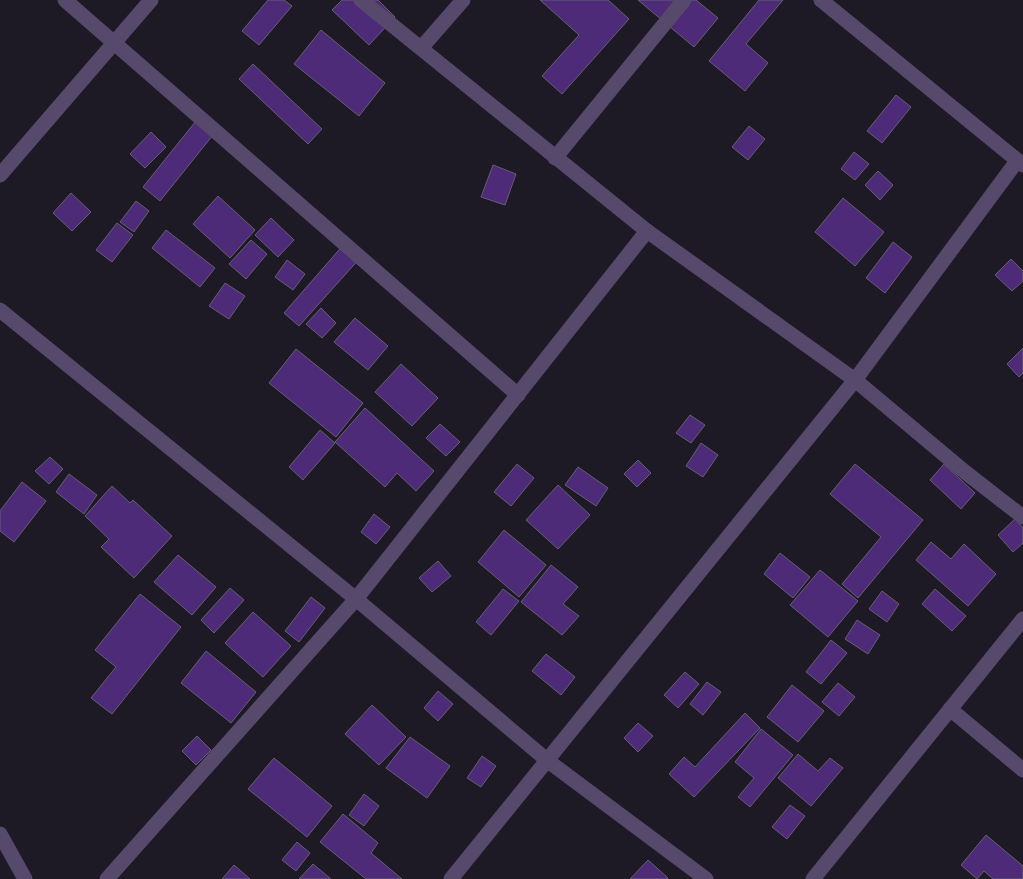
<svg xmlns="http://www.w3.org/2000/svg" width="1023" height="879" viewBox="0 0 1023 879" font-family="Lato,sans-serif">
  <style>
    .building { fill: #4d2b79; stroke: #656070 }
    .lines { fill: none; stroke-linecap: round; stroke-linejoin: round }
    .street { stroke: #56496c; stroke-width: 15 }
  </style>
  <rect width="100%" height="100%" fill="#1d1925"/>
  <g class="building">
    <path d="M268,0H284L292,6L259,45L242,31Z"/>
    <path d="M342,0H378L395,17L369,45L332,10Z"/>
    <path d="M540,0H608L629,19L562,94L542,76L579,35Z"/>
    <path d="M638,0H696L718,18L694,47Z"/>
    <path d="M759,0H783L746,44L768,63L745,91L709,61Z"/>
    <path d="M321,30L385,83L359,116L294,64Z"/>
    <path d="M253,64L322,129L308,144L239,79Z"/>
    <path d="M896,95L911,107L882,143L867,131Z"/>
    <path d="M200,116L217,130L160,201L143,187Z"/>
    <path d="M749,126L765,139L748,160L732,147Z"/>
    <path d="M151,132L166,147L145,168L130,154Z"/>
    <path d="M854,152L869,164L855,180L841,169Z"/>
    <path d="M493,165L516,174L505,205L481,197Z"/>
    <path d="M878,171L893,185L880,200L865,185Z"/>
    <path d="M71,193L91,212L72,231L53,213Z"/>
    <path d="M218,196L255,230L230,258L193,224Z"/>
    <path d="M843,198L884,232L855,266L815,232Z"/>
    <path d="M136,201L149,211L134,232L120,222Z"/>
    <path d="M271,218L294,240L278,257L255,235Z"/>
    <path d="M117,223L133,235L112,262L96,250Z"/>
    <path d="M166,230L215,268L200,287L152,248Z"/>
    <path d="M251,240L267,254L246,279L229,264Z"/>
    <path d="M893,242L912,257L885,293L866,278Z"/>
    <path d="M345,243L361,257L299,326L284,313Z"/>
    <path d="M1011,259L1023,271V281L1012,291L995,275Z"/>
    <path d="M287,260L305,274L293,290L275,277Z"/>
    <path d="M225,283L245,296L229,319L209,306Z"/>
    <path d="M321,308L336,323L322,338L306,324Z"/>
    <path d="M355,318L388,346L368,370L334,342Z"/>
    <path d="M1023,348V373L1019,377L1007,364Z"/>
    <path d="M296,349L363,403L336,437L269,383Z"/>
    <path d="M401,364L438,398L412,426L375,392Z"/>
    <path d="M365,408L434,471L416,491L397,473L385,487L335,442Z"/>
    <path d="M690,415L705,425L691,443L676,433Z"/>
    <path d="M440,424L460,442L446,456L426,438Z"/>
    <path d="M320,430L335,443L303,480L289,467Z"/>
    <path d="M701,443L718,455L703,477L686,466Z"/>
    <path d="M50,457L63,469L49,484L35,471Z"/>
    <path d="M638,460L651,473L637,487L624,474Z"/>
    <path d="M517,464L534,478L511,506L494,492Z"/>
    <path d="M855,464L923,520L858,598L842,584L881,537L830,494Z"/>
    <path d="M944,464L975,493L961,509L930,480Z"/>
    <path d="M578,467L608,488L596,506L565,485Z"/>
    <path d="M69,474L97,495L84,514L56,492Z"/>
    <path d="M22,482L46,501L14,542L0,531V511Z"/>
    <path d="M558,485L590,515L558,549L526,520Z"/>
    <path d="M112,486L130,503L133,500L172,536L134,578L101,547L109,539L85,516Z"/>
    <path d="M374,514L390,527L376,544L361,532Z"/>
    <path d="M1015,519L1023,528V543L1013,552L998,535Z"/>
    <path d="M504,530L546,565L519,597L478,562Z"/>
    <path d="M931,542L951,559L964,544L996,574L968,606L916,560Z"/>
    <path d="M780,553L810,577L793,598L764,574Z"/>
    <path d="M178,555L216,587L192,615L154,582Z"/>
    <path d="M438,561L451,576L432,592L419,578Z"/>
    <path d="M551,565L578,587L563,604L579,616L562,635L521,602Z"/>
    <path d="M820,570L858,601L828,637L790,605Z"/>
    <path d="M230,588L244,600L214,633L201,620Z"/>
    <path d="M503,589L519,601L491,635L476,622Z"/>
    <path d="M935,589L966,616L952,631L922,604Z"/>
    <path d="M882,591L899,604L887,622L869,609Z"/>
    <path d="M140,594L181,627L112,714L91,698L116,667L95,650Z"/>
    <path d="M311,597L325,608L299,642L285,631Z"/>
    <path d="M253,612L291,646L263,677L225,643Z"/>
    <path d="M857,620L880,635L868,654L845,639Z"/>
    <path d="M831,640L847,653L821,684L806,672Z"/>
    <path d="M206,651L256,692L231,723L181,683Z"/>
    <path d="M546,654L575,677L561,695L532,671Z"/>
    <path d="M685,672L699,684L678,708L664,695Z"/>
    <path d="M707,682L721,692L703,715L690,704Z"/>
    <path d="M838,683L855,697L839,716L822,702Z"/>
    <path d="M792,685L824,711L798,742L767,717Z"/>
    <path d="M438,691L453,704L438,721L424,708Z"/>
    <path d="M372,705L406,737L379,765L345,734Z"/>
    <path d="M745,713L760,728L694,797L669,774L684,757L695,767Z"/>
    <path d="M638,723L653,736L638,752L624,738Z"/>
    <path d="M761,729L793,755L750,807L738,797L754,778L735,762Z"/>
    <path d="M197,736L211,750L196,765L182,751Z"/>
    <path d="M410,737L450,766L427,798L386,768Z"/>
    <path d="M798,754L818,771L830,758L843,768L811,806L778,778Z"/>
    <path d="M482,756L496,766L481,787L467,778Z"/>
    <path d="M274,758L332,806L307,837L248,789Z"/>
    <path d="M364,794L379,806L364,826L349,815Z"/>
    <path d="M790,805L805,816L787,839L772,827Z"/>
    <path d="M343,814L378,843L371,853L402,879H366L320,842Z"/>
    <path d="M986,835L1023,866V879H993L984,871L977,879L961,865Z"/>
    <path d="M297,842L310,853L296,871L282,860Z"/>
    <path d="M648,860L668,878L667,879H630Z"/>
    <path d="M313,864L331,879H299Z"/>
    <path d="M234,865L250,879H222Z"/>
  </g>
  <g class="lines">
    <g class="street">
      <path d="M65,0L518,395"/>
      <path d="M361,0L647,231L855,380L965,472L1023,517"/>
      <path d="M821,0L1023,165"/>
      <path d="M422,47L463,0"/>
      <path d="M555,158L684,0"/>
      <path d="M0,175L151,0"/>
      <path d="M0,310L356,599L548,761L706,879"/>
      <path d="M950,709L1023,770"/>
      <path d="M0,834L25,879"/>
      <path d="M107,879L356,599L647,231"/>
      <path d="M451,879L855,380L1017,161"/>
      <path d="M813,879L1023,619"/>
    </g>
  </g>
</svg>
